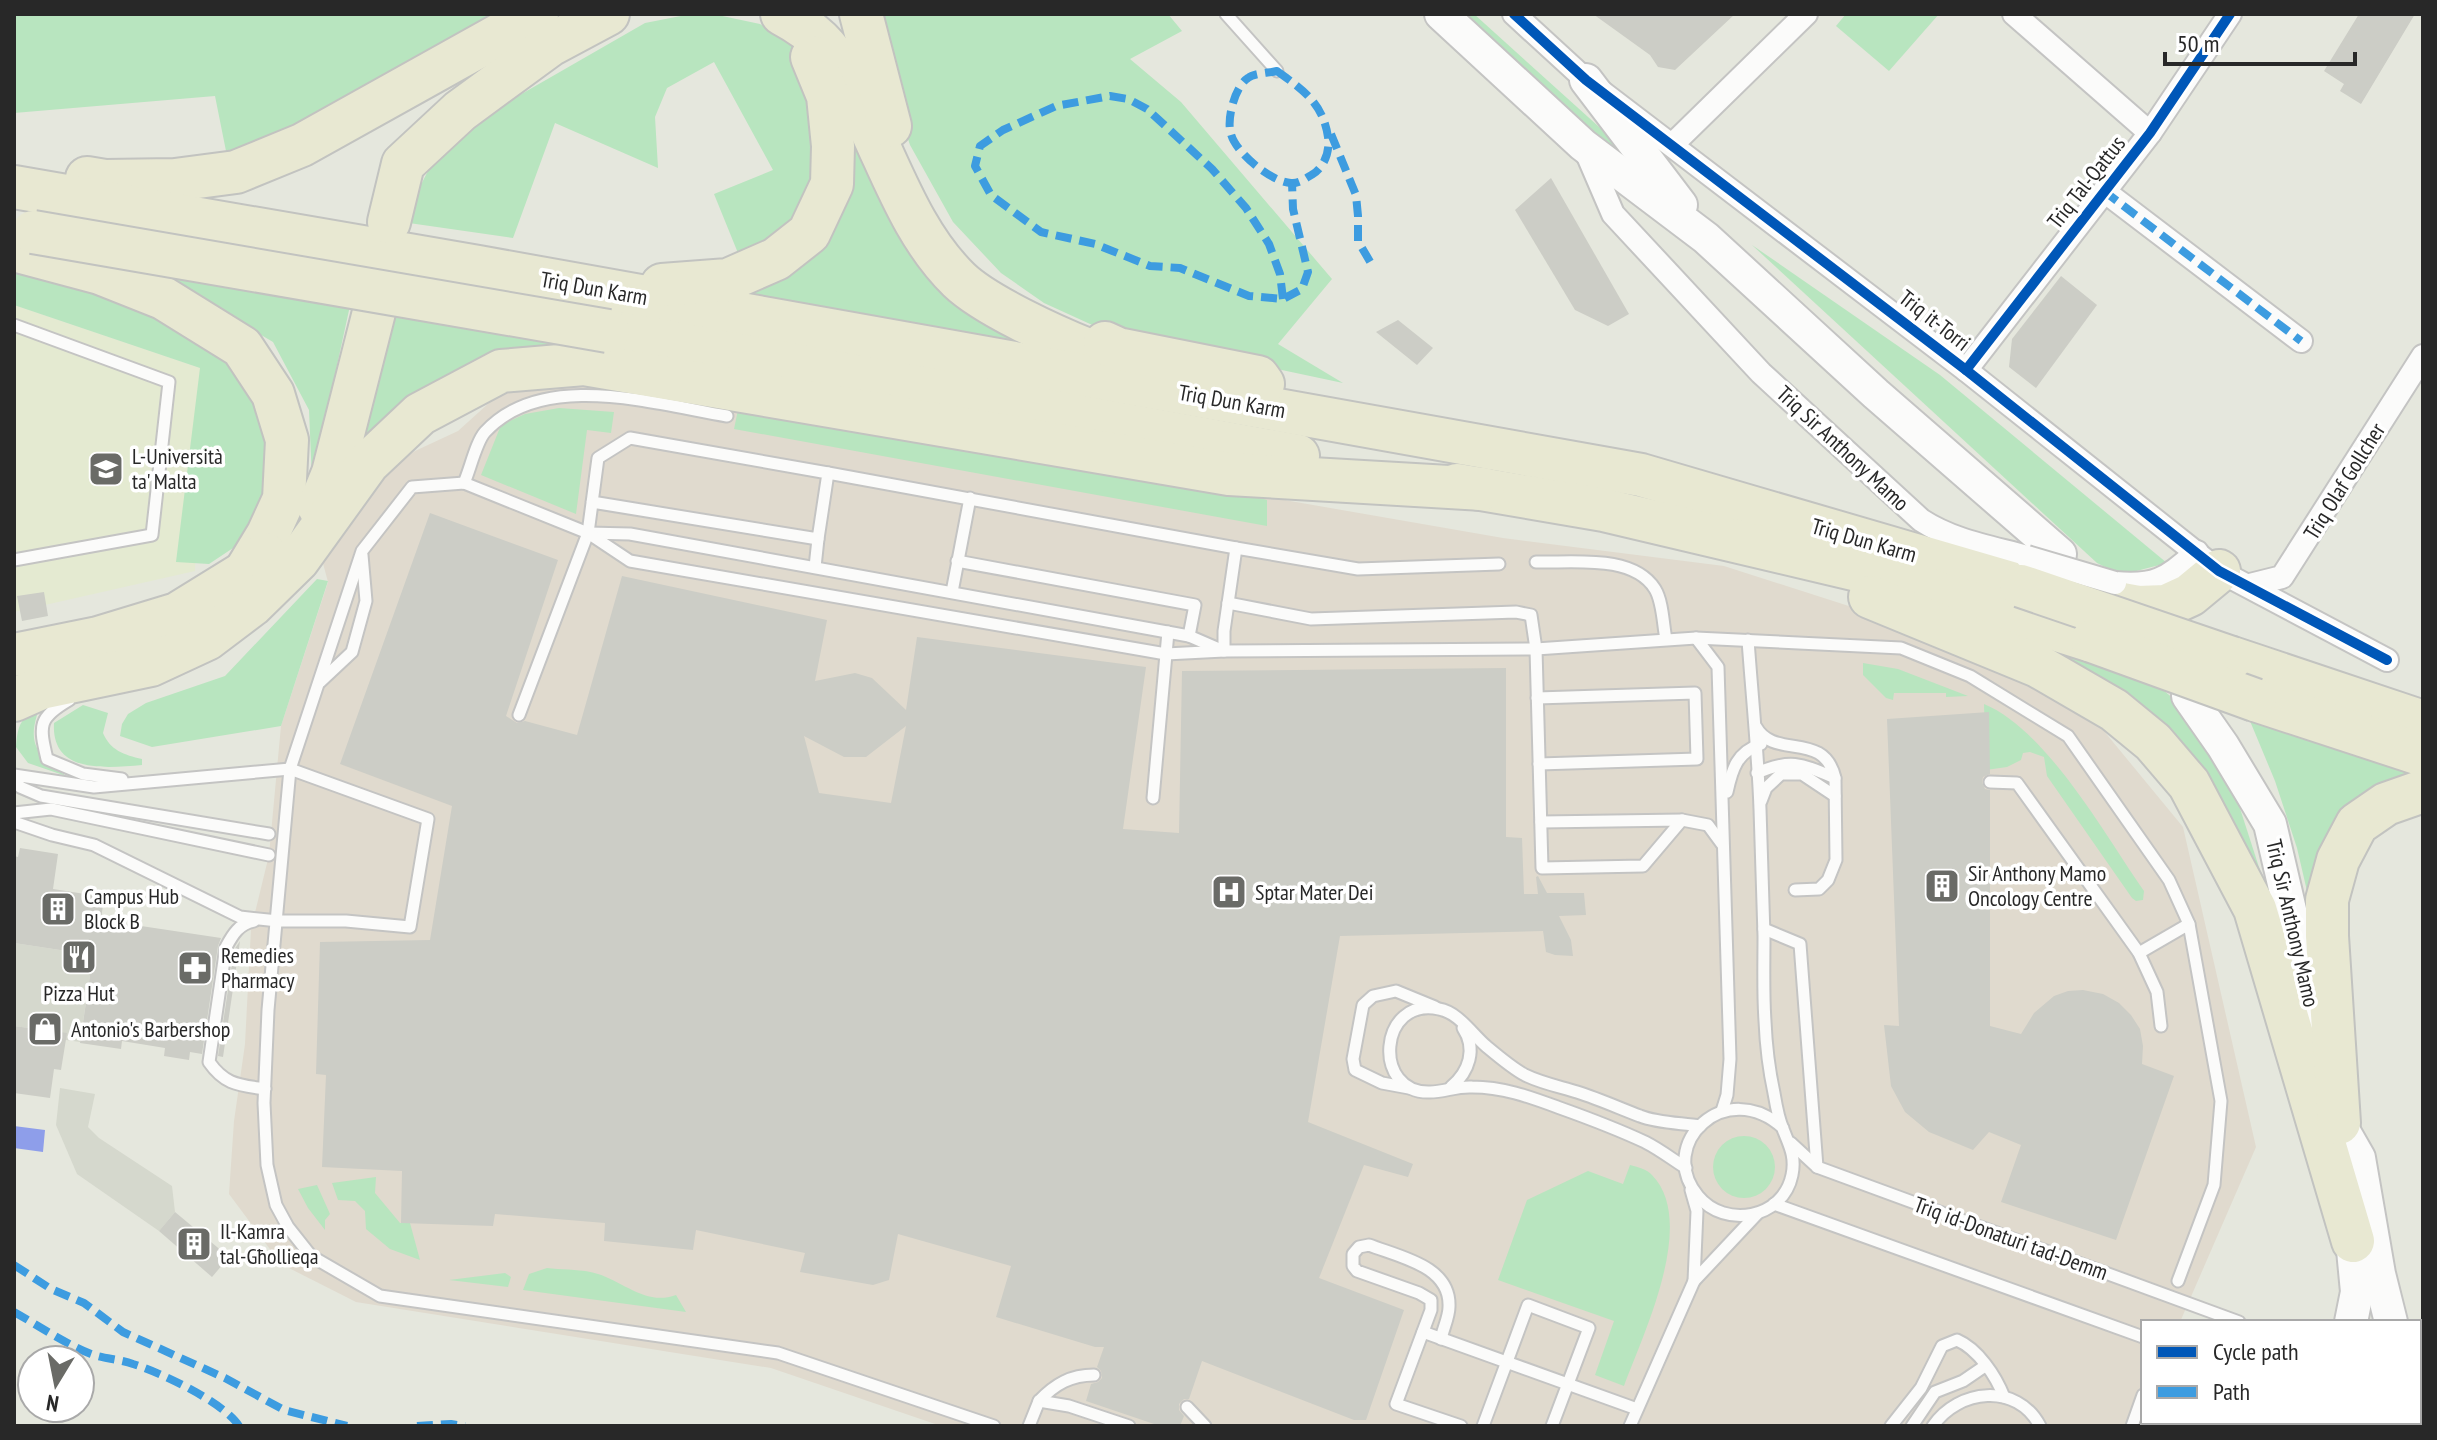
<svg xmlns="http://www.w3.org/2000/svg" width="2437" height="1440" viewBox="0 0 2437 1440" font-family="'PT Sans Narrow',sans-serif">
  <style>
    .education { fill: #e4ead1 }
    .medical { fill: #e0dace }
    .green { fill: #b8e5bf }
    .plaza { fill: #d5d8cd }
    .water { fill: #8e9eea }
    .building { fill: #cccdc6; fill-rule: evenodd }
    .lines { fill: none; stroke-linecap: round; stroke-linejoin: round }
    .lane-casing { stroke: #c4c4c3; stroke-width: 15 }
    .street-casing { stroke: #c4c4c3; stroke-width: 26 }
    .secondary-casing { stroke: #c4c4c3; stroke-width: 36 }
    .highway-casing { stroke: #c2c3c0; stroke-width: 46 }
    .lane { stroke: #fbfbfa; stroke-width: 11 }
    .street { stroke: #fbfbfa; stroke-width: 22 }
    .secondary { stroke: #fbfbfa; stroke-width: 32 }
    .highway { stroke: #e8e8d2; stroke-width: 42 }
    .street-bridge-casing { stroke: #c4c4c3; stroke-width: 26; stroke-linecap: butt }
    .highway-bridge-casing { stroke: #c2c3c0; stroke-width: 46; stroke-linecap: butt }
    .street-bridge { stroke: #fbfbfa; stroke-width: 22 }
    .highway-bridge { stroke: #e8e8d2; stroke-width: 42 }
    .quiet { stroke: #3d9ce0; stroke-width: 8; stroke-dasharray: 16 8; stroke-linecap: butt }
    .cycleway-casing { stroke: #fff; stroke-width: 15 }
    .cycleway { stroke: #0057b8; stroke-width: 10 }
    .labels { text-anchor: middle; stroke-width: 7; stroke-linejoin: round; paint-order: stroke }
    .street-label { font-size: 22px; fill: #282828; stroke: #fff }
    .poi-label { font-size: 22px; fill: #282828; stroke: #fff; text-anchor: start }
  </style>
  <rect width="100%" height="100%" fill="#e5e7dd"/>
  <path class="education" d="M14,305L200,368L195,571L14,612Z"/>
  <path class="medical" d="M555,380L622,385L1503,538L1724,566L1911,626L2020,679L2099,725L2183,827L2256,1147L2180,1322H2143V1405L2134,1426H941L771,1368L356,1302L281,1264L229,1194L234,1121L245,1044L251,929L269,855L281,726L328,582L321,556L392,467L415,451L458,431L500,393Z"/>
  <g class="green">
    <path d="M14,14H517L363,103L227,156L215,96L14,113Z"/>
    <path d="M691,14H713L760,24L798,50L828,157L792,233L740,258L714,194L773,170L714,62L667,88L655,117L658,168L555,123L513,238L402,222L431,165L466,126L645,23Z"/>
    <path d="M880,14H1168L1182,31L1130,59L1181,102L1332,279L1278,344L1343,383L1112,334L1044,303L1001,273L953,222L910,145L897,106Z"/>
    <path d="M1463,14H1474L1628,153L1622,160Z"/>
    <path d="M1846,14H1939L1889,71L1836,26Z"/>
    <path d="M847,122L878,184L1066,356L719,292L769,281Z"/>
    <path d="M1752,245L1940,375L2167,563L2121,575L2097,563Z"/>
    <path d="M83,252L351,301L312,480L309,410L273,342L183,289Z"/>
    <path d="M14,266L193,326L267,398L266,526L209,564L176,562L200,368L14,305Z"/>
    <path d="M395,311L608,347L362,450Z"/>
    <path d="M739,405L1235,491L1267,500V526L734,429Z"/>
    <path d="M559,408L614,412L611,433L587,430L576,514L481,475L501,425L525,414Z"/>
    <path d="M317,579L328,581L281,726L152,747L120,736L122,724L128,714L146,703L225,676Z"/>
    <path d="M2043,644L2156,684L2200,721L2235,793L2267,892Z"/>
    <path d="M1863,663L1898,669L1968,696L1946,697V693H1894L1893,700L1886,698L1863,675Z"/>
    <path d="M1984,704C2047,730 2105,835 2144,891L2143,900L2136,901L2132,898L2047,776L2044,757L2030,752L2023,753L2021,760L2007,767L1986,770Z"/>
    <path d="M83,705L108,713L103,733C110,750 124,755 142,759V765C106,768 51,774 54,723Z"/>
    <path d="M30,713L37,715C27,747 41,758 66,776L28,763L16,747C17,733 18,722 30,713Z"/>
    <path d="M2254,720L2423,772L2382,794L2320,947L2297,848L2275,781L2250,721Z"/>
    <circle cx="1744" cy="1167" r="31"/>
    <path d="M1630,1165C1637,1167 1647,1169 1652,1175C1698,1222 1643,1334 1624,1386L1595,1375L1614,1321L1498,1280L1527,1200L1588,1171L1623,1184Z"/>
    <path d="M376,1177L375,1193L400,1223H410L420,1260L390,1249L366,1229L365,1211L355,1201L338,1200L332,1183Z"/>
    <path d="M317,1185L330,1214L325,1220V1230L308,1208L298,1189Z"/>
    <path d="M547,1268C563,1270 583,1269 598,1274C624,1282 646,1306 676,1295L686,1312L523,1290L529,1274Z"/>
    <path d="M505,1273L511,1277L508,1287L449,1280Z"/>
  </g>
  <g class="plaza">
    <path d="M14,943L93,955L80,1042L52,1038L53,1031L14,1026Z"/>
    <path d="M60,1088L95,1094L88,1127L99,1138L172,1186L175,1212L159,1231L77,1174L56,1125Z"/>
  </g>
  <path class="water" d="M14,1126L45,1130L43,1152L14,1148Z"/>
  <g class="building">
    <path d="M1593,14H1735L1675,70L1658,67L1650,55Z"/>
    <path d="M2359,14H2415L2361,104L2340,91L2344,84L2324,71Z"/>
    <path d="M1551,178L1629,314L1608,326L1575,310L1515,210Z"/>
    <path d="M2061,276L2097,305L2036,388L2009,367L2012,339Z"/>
    <path d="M1398,320L1433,348L1417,365L1376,332Z"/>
    <path d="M430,513L558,560L506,716L517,723L525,721L577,735L622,576L827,620L815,681L855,673L872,678L906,710L917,637L1146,667L1123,829L1179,833L1182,671L1506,668V837L1522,838L1524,894H1538L1536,877L1538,876L1547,893H1584L1586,915L1559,916L1571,940L1573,956L1555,955L1546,952L1543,931L1340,936L1308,1122L1413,1164L1408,1177L1364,1165L1319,1278L1404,1310L1366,1420H1354L1202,1361L1189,1399H1184L1179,1404V1410L1184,1416L1180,1426H1160L1086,1401L1091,1384L1098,1382L1102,1378L1101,1371L1097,1367L1104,1347H1095L996,1317L1011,1266L898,1234L889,1280L873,1285L800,1272L805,1253L696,1230L693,1250L604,1241L605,1223L495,1214L493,1226L401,1223L402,1171L322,1167L326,1075L316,1074L320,942L430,940L452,806L340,764ZM906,726L891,803L819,793L804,736L844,757H866Z"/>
    <path d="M44,592L48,616L22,621L17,596Z"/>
    <path d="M1989,712L1990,774L1983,777L1982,782L1985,789L1990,790V1026L2021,1034L2034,1013L2054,996L2068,991L2083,990L2103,994L2119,1003L2131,1015L2140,1029L2143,1046L2142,1064L2174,1076L2116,1240L2001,1202L2021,1145L1989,1132L1973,1150L1929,1132L1905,1112L1891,1086L1884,1025L1899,1026L1887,719Z"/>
    <path d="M20,848L58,854L53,889L104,897L101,920L221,938L218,946L202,1054L190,1052L189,1060L164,1056L165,1048L122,1041L121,1049L80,1043L93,955L14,943V856L18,857Z"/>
    <path d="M240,941L223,1057L218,1056L234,950Z"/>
    <path d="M14,1026L67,1033L61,1070L54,1069L50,1098L14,1093Z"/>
    <path d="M175,1212L229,1257L212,1277L159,1231Z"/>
  </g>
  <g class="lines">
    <defs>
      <g id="lane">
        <path d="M1226,14L1277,71"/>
        <path d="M14,325L169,382L152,535L14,560"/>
        <path d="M828,473L1236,548"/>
        <path d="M464,483C470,470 476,442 485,432C543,369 655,404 727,416"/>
        <path d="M588,533L630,534L1189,636L1219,649"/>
        <path d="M957,561L1195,605L1189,636"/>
        <path d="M1536,562C1573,563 1633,554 1655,589C1663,602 1663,625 1666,639"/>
        <path d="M815,567L818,539"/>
        <path d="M952,592L970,498"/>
        <path d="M1228,603L1311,619L1516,612L1531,615L1536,649L1542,868L1643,866L1682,820"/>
        <path d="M1696,638L1718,667L1730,1059L1727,1095L1722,1111"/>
        <path d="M1748,640C1752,696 1758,753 1760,809C1761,851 1763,894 1764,936C1764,964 1763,993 1765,1021C1766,1045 1769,1070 1774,1093C1776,1105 1778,1118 1783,1129C1789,1145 1796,1156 1792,1175C1783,1219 1725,1229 1698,1196C1655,1144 1726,1076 1783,1128"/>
        <path d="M1224,651V631L1236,548L1358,569L1499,564"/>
        <path d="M320,682L352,652L366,601L362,555"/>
        <path d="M1537,698L1695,693L1697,759L1539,764"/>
        <path d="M69,700C38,718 39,725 47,759L83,774L122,779"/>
        <path d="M519,715L588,533L598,458L630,438L828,473L818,539L592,502"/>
        <path d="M1756,727C1774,760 1824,730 1835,778C1802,764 1791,758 1757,773"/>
        <path d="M14,775L94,787L290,769L428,819L410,927L346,921H278L240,917L94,845L52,835L14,822"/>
        <path d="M14,777L20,787L41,796L269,834"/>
        <path d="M1990,782L2017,783L2139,953L2157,992L2161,1026"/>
        <path d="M1727,792C1732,769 1737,752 1761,744"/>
        <path d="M1153,798L1168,632"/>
        <path d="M1761,801L1766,788L1781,774H1802L1835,796"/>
        <path d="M14,813L51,809L269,855"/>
        <path d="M1541,822L1682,820L1708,825L1722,844"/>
        <path d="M1795,890L1819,889L1828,880L1836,860L1835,778"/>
        <path d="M254,921C239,924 233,934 226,947L209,1062C225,1085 239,1085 265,1089"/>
        <path d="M1764,929L1800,944L1817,1167"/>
        <path d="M2139,953L2189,924"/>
        <path d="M1451,1087C1469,1072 1477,1049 1463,1028"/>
        <path d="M1409,1088L1382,1083L1355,1070L1353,1059L1363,1005L1373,996L1396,991L1435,1007"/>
        <path d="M1791,1143L1817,1167L2239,1322"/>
        <path d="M1686,1168C1672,1159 1659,1149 1645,1142C1617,1129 1588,1118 1560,1108C1530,1097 1504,1087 1472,1087C1457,1086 1444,1092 1430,1092C1372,1094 1378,996 1439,1009C1458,1012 1472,1034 1486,1046C1498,1056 1512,1068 1525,1075C1541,1083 1561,1087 1577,1092C1599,1099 1619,1108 1640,1116C1657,1123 1681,1123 1700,1126"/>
        <path d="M1691,1190L1697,1211L1694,1281L1757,1214"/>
        <path d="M1774,1204L2143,1337"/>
        <path d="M1423,1332L1637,1409"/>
        <path d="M1441,1339C1443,1329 1449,1317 1449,1307C1451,1266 1400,1257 1369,1245L1359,1247L1353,1254V1266L1357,1271L1419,1293L1431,1300V1310L1396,1404L1461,1426"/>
        <path d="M1039,1401C1055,1384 1071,1375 1094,1375"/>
        <path d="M1187,1407L1205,1426"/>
        <path d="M2238,1422L2245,1426"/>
        <path d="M994,1426L778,1353L380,1296L311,1256L288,1227L276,1205L267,1165L264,1103L268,1010L290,769L362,551L412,487L464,483L588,533L630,561L1166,654L1224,651L1536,649L1696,638L1901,648L1970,676L2068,736L2169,880L2189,924L2221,1101L2214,1185L2178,1281"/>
        <path d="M1029,1426L1039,1401L1069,1406L1129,1426"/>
        <path d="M1483,1426L1528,1305L1589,1328L1552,1426"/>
        <path d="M1630,1426L1694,1281"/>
        <path d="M1891,1426L1921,1388L1942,1346L1957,1340C1978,1349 1996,1376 2004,1397"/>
        <path d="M1912,1426L1935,1392L1963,1381L1985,1366"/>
        <path d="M1933,1426C1958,1389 2017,1382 2040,1426"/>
        <path d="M2132,1426L2143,1395"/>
        <path d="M2294,1426L2296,1422"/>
      </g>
      <g id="street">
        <path d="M1514,14L1586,80L1966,370L2219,571L2387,660"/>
        <path d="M2014,14L2150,133"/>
        <path d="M1673,144L1806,14"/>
        <path d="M1585,149L1613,214L1761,373L1921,520C1953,541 1991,547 2027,557"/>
        <path d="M2104,191L2301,341"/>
        <path d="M1966,370L2150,133L2230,14"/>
        <path d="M2115,583C2157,587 2166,578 2197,552"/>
        <path d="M2250,585L2282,577L2423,356"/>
      </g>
      <g id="secondary">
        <path d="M1441,14L1583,145L1706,238L1876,394L2060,554"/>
        <path d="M1586,80L1681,205"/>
        <path d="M2188,696L2223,746L2270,824L2320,1039"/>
        <path d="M2339,1123L2359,1158L2379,1274L2391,1322"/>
        <path d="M2350,1218L2357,1292L2351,1322"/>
        <path d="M2319,1422L2322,1426"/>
        <path d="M2406,1426L2409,1422"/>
      </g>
      <g id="highway">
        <path d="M782,14C797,22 814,33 826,47C848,73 861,108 875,138C898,188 919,241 959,280C985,305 1053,336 1088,350C1101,355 1116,357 1129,360"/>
        <path d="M861,14L890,126"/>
        <path d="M87,178L105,181L175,180L236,172L302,145L537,14"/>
        <path d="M14,187L478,267L1641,475L2021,586L2095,599L2138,607L2166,606L2190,595L2219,571"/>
        <path d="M389,222L403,164L460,111L550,45L608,14"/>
        <path d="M14,250L100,273L163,298L242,347L273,394L287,440L284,499L268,534L245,572"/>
        <path d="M662,285L728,280L776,259L809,233L832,184L833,146L828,96L812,57"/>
        <path d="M608,331L1298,456"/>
        <path d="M1105,343L1118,349L1258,377L1263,384"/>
        <path d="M1457,485L1604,510L1896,579L2092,641"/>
        <path d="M319,507L333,473L374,312"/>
        <path d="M1870,597L2038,666L2114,710L2153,742L2189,784L2255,909L2353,1241"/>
        <path d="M14,655L98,638L177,614L245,572L265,554"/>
        <path d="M2232,658L2423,722"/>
        <path d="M14,700L41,688L151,665L207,639L252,605L298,560L368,463L420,414L501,371L584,364L1229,474L1483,489"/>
        <path d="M2255,700L2423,755"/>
        <path d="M2339,1123L2327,936V900L2338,860L2357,824L2386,804L2423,791"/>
      </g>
    </defs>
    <use href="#lane" class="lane-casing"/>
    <use href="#street" class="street-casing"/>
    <use href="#secondary" class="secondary-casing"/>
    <use href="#highway" class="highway-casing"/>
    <use href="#lane" class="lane"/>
    <use href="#street" class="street"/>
    <use href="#secondary" class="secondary"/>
    <use href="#highway" class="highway"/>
    <defs>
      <path id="street-bridge" d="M2027,557L2115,583"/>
      <g id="highway-bridge">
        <path d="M33,232L608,331"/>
        <path d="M2021,586L2232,658"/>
        <path d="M2092,641L2255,700"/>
      </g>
    </defs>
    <use href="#street-bridge" class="street-bridge-casing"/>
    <use href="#highway-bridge" class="highway-bridge-casing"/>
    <use href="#street-bridge" class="street-bridge"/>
    <use href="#highway-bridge" class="highway-bridge"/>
    <g class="quiet">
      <path d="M1277,71C1303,90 1323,103 1328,137C1330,151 1325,166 1313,174C1306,178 1299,184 1291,183C1271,182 1236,153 1231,134C1226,120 1235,86 1248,78C1254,73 1269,73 1277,71Z"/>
      <path d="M1331,134L1356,195L1358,216V241L1372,265"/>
      <path d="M2104,191L2301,341"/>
      <path d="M1283,299L1280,274L1269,244L1246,208L1212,169L1147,109L1128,99L1110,96L1056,106L1003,130L980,146L975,166L991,195L1041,232L1095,244L1150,266L1180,268L1249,296L1283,299L1302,289L1308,272L1293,209L1292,183"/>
      <path d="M14,1265L51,1289L84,1303L123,1332L225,1378L284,1410L347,1426"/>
      <path d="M14,1312C39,1326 64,1343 91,1354C105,1359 119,1359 133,1364C160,1372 225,1403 239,1426"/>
      <path d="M417,1426L451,1424L465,1426"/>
    </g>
    <defs>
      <g id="cycleway">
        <path d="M1514,14L1586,80L1966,370L2219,571L2387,660"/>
        <path d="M1966,370L2150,133L2230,14"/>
      </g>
    </defs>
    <use href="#cycleway" class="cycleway-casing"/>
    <use href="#cycleway" class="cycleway"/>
  </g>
  <defs>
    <symbol id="university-square" viewBox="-11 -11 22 22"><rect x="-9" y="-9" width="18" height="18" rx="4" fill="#6a6b67" stroke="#fff"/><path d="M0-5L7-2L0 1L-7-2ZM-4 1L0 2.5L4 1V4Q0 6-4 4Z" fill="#fff"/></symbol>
    <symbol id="building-square" viewBox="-11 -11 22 22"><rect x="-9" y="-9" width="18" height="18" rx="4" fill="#6a6b67" stroke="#fff"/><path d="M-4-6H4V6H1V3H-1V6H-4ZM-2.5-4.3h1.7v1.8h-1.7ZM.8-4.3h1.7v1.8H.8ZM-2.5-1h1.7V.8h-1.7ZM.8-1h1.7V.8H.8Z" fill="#fff"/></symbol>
    <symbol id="hospital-square" viewBox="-11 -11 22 22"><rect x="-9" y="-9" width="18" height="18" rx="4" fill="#6a6b67" stroke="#fff"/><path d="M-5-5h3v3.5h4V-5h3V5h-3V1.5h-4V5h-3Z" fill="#fff"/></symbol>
    <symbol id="restaurant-square" viewBox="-11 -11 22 22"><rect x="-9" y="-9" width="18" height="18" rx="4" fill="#6a6b67" stroke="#fff"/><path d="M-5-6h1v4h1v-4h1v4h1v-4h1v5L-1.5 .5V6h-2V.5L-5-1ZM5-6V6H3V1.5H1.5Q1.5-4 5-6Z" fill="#fff"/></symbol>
    <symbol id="pharmacy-square" viewBox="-11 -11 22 22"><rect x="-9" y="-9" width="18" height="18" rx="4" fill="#6a6b67" stroke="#fff"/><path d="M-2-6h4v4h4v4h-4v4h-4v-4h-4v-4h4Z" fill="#fff"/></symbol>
    <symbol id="shop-square" viewBox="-11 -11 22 22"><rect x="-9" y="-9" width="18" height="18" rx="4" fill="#6a6b67" stroke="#fff"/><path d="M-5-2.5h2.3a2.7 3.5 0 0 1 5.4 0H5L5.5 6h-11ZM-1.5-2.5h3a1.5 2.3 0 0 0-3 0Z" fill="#fff"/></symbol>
  </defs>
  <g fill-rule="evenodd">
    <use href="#university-square" x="86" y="449" width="40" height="40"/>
    <use href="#building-square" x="1922" y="866" width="40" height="40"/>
    <use href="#hospital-square" x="1209" y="872" width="40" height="40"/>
    <use href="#building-square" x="38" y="889" width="40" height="40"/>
    <use href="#restaurant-square" x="59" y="937" width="40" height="40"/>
    <use href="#pharmacy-square" x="175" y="948" width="40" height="40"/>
    <use href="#shop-square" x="25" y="1009" width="40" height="40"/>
    <use href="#building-square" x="174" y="1224" width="40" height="40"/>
  </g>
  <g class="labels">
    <g class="street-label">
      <text transform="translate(2086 182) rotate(-52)" y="8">Triq Tal-Qattus</text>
      <text transform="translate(594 288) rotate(10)" y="8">Triq Dun Karm</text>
      <text transform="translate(1935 320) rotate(38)" y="8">Triq it-Torri</text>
      <text transform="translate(1232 401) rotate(10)" y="8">Triq Dun Karm</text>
      <text transform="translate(1843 448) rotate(43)" y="8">Triq Sir Anthony Mamo</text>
      <text transform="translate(2344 481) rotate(-58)" y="8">Triq Olaf Gollcher</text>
      <text transform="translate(1864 540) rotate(16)" y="8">Triq Dun Karm</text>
      <text transform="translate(2293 923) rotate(77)" y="8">Triq Sir Anthony Mamo</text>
      <text transform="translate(2011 1238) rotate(20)" y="8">Triq id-Donaturi tad-Demm</text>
    </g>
    <g class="poi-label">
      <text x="132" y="464">L-Università<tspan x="132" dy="25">ta' Malta</tspan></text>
      <text x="1968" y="881">Sir Anthony Mamo<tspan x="1968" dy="25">Oncology Centre</tspan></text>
      <text x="1255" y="900">Sptar Mater Dei</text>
      <text x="84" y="904">Campus Hub<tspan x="84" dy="25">Block B</tspan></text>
      <text x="221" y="963">Remedies<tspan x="221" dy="25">Pharmacy</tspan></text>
      <text x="79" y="1001" text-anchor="middle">Pizza Hut</text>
      <text x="71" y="1037">Antonio's Barbershop</text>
      <text x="220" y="1239">Il-Kamra<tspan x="220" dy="25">tal-Għollieqa</tspan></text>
    </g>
  </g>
  <rect width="2437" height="1440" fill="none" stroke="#282828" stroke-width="32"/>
  <rect x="2141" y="1320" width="280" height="104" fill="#ffffff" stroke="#a9a9a9" stroke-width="2"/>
  <rect x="2157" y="1346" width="40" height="12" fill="#0057b8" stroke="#a9a9a9" stroke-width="2"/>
  <text x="2213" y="1360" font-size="24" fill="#282828">Cycle path</text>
  <rect x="2157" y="1386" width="40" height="12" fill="#3d9ce0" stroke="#a9a9a9" stroke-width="2"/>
  <text x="2213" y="1400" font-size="24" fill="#282828">Path</text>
  <g transform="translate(56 1384) rotate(190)"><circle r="38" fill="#ffffff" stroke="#a9a9a9" stroke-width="2"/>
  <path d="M0-6L14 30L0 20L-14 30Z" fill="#6a6b67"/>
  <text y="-12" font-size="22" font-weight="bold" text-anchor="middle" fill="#282828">N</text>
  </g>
  <path d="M2165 52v12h190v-12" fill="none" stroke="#282828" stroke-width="4"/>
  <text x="2177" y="52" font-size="24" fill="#282828" stroke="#ffffff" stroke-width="6" paint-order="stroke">50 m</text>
</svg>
